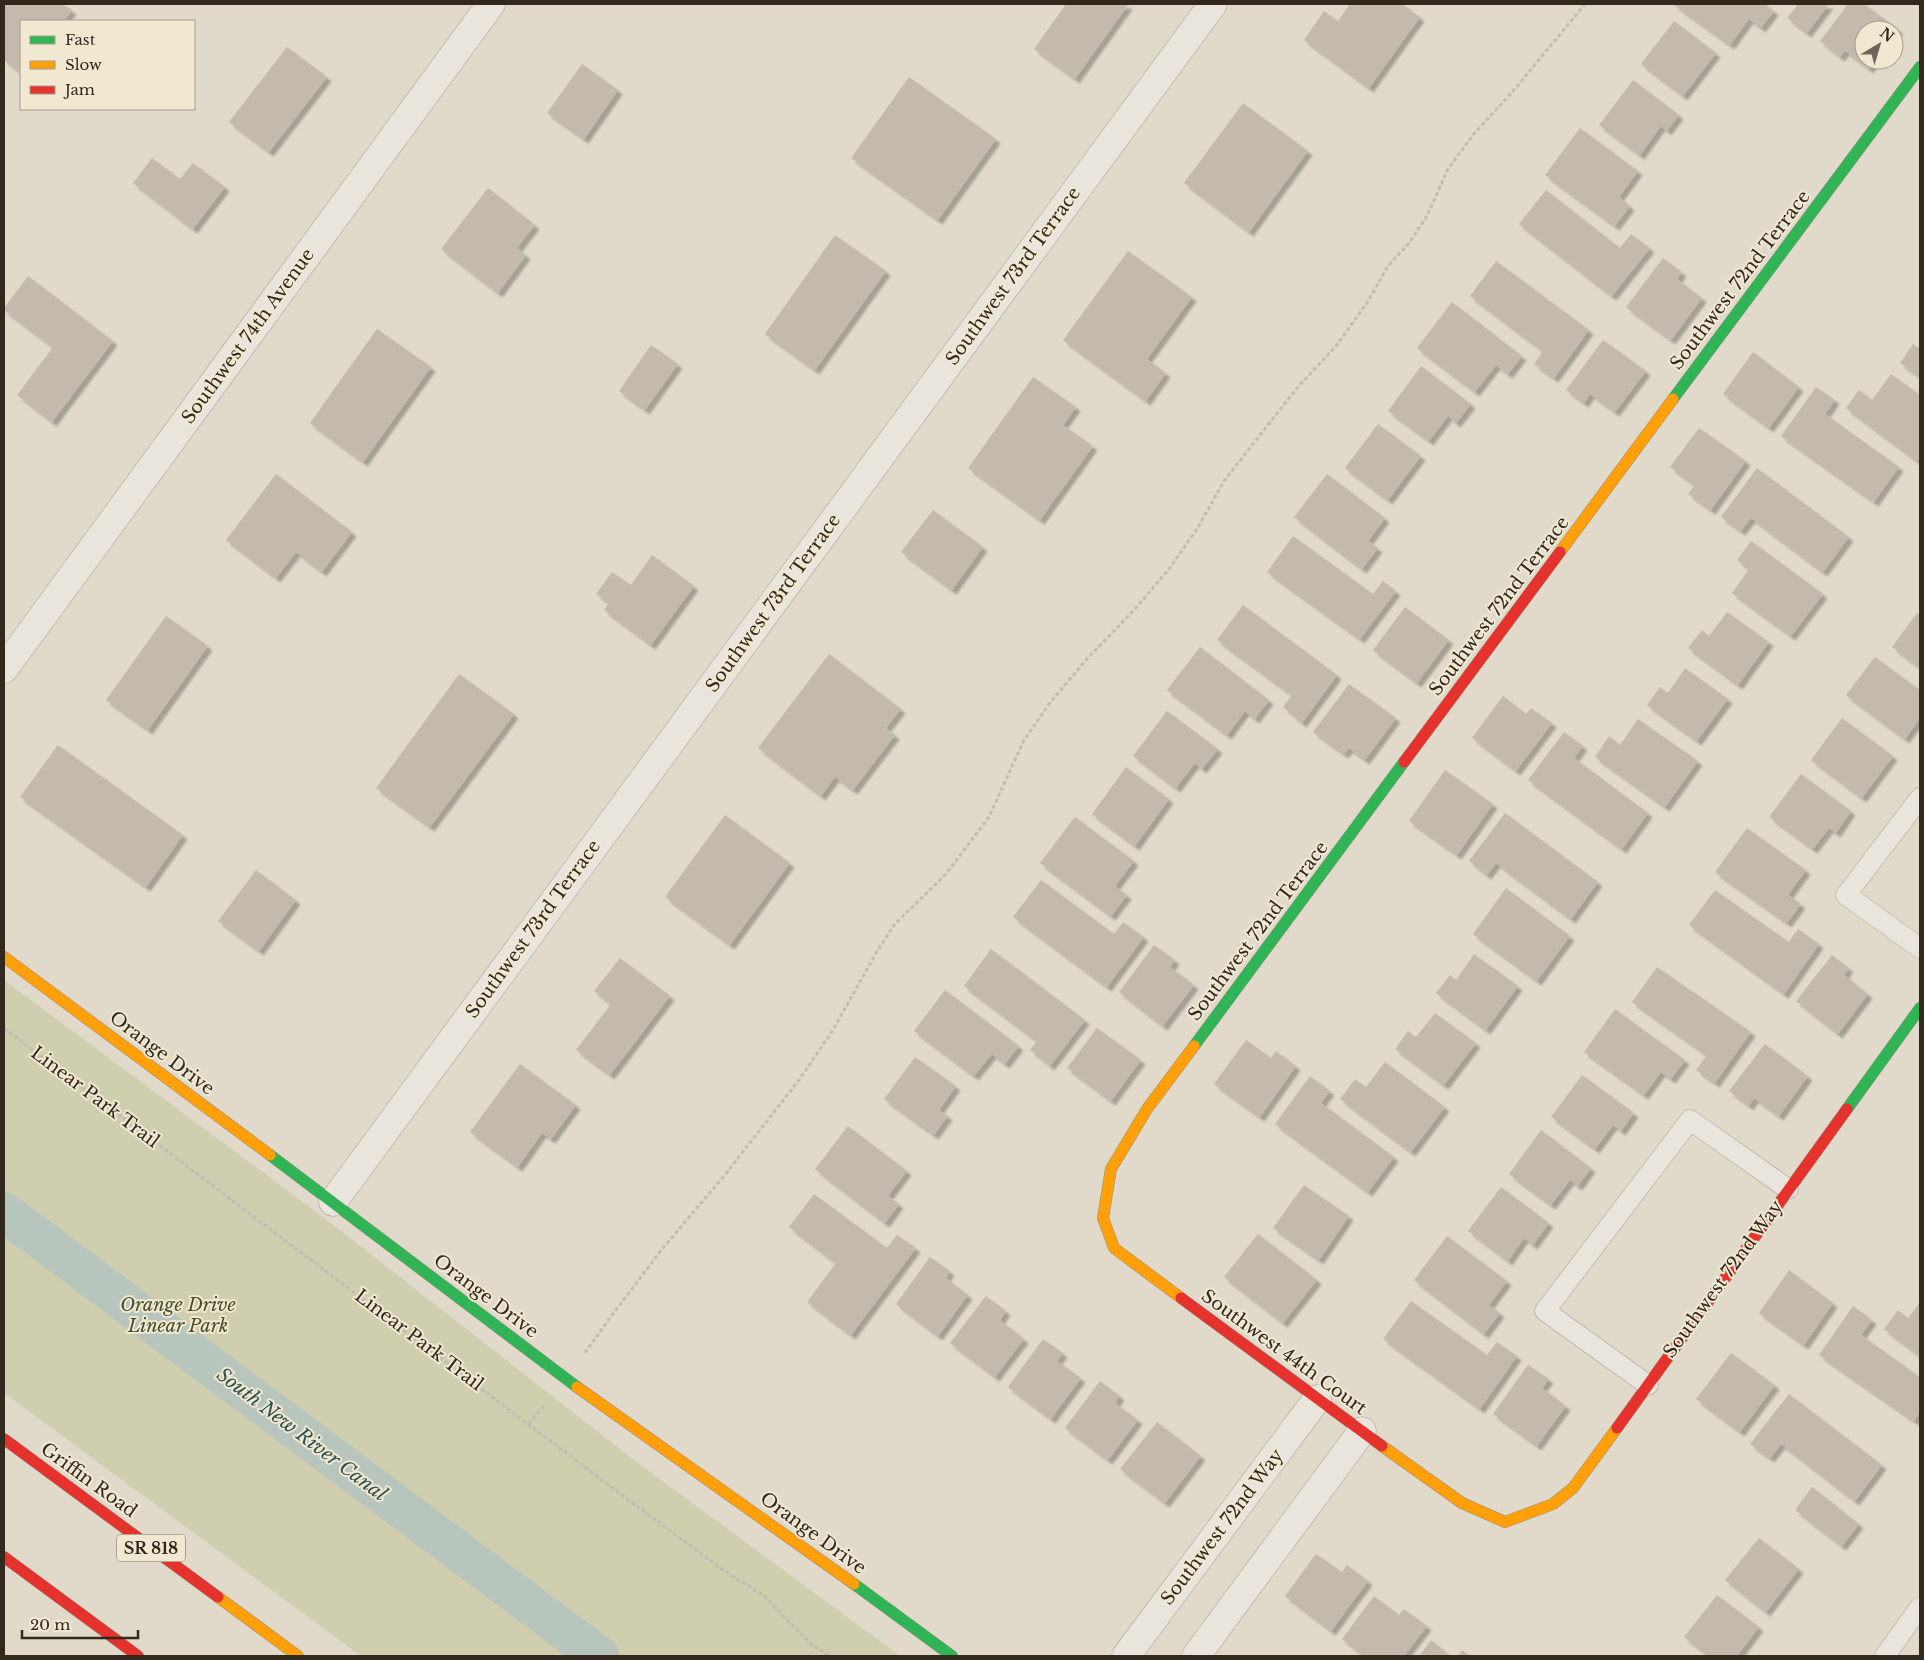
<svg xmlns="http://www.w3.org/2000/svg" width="1924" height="1660" viewBox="0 0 1924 1660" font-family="'Libre Baskerville',serif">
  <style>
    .green { fill: #cfceaf }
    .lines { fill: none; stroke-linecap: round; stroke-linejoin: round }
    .canal { stroke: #b7c5bc; stroke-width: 40 }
    .building { fill: #c4b9ad; filter: url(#shadow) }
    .lane-casing { stroke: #a69f95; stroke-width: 21 }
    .street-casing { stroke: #a69f95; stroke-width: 29 }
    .fast-casing { stroke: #958f85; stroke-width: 12 }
    .slow-casing { stroke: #958f85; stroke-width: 12 }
    .jam-casing { stroke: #958f85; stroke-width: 12 }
    .path { stroke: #c2bcb4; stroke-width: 3; stroke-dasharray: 4 2.5; stroke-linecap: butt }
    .lane { stroke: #eae5dc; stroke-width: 20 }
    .street { stroke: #eae5dc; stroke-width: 28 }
    .fast { stroke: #30b455; stroke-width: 11 }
    .slow { stroke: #ff9f0a; stroke-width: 11 }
    .jam { stroke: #e5322d; stroke-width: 11 }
    .labels { text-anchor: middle; stroke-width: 4; stroke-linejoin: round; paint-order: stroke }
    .shield { fill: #f1e8d2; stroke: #6b6254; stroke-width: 1 }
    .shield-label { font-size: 16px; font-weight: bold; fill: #32281e }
    .street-label { font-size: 18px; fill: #32281e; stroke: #f1e8d2 }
    .park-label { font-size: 18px; font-style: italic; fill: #434d27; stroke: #f1e8d2 }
    .water-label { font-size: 19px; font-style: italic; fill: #2f514f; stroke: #f1e8d2 }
  </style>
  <defs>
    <filter id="shadow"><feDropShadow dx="4.5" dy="4.5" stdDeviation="1" flood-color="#0004"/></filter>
  </defs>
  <rect width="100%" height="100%" fill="#e1dacb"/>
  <path class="green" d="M4,980L327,1220L634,1460L900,1656H361L4,1393Z"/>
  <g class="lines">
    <path class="canal" d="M4,1212L599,1656"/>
  </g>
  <g class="building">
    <path d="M4,4H62L72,10L64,21H21V73L4,60Z"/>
    <path d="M1066,4H1126L1128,5L1075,79L1034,49Z"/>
    <path d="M1350,4H1402L1420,17L1369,88L1304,40L1324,11L1338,21Z"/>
    <path d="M1673,4H1765L1774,11L1761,28L1749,19L1730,45Z"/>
    <path d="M1794,4H1829L1807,33L1787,18L1797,6Z"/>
    <path d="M1848,4H1864L1899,30L1894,36V30H1864V60H1876L1869,69L1845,51L1840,57L1820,41Z"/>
    <path d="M1674,21L1716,53L1683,96L1641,64Z"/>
    <path d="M287,47L327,77L269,152L229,122Z"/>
    <path d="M582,64L618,90L584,139L547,113Z"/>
    <path d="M909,77L996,139L938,220L851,158Z"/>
    <path d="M1633,80L1679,115L1667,131L1661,126L1640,155L1599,125Z"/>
    <path d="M1243,103L1308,151L1249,232L1184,183Z"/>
    <path d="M1580,128L1638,171L1619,197L1630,206L1615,226L1545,175Z"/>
    <path d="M152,158L180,179L193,163L225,187L193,229L133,183Z"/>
    <path d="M488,188L535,225L517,248L526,255L498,293L441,249Z"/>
    <path d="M1546,190L1620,248L1631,234L1650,248L1612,296L1519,224Z"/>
    <path d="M835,235L886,271L815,370L765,334Z"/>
    <path d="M1128,251L1192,297L1147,359L1166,373L1146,401L1063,340Z"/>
    <path d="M1663,258L1682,272L1677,279L1702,298L1671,340L1626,307Z"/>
    <path d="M1496,261L1589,330L1554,378L1534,364L1543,351L1470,296Z"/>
    <path d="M28,276L113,341L52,422L17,395L53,347L4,310V308Z"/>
    <path d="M1452,302L1522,356L1508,374L1496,365L1475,392L1417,348Z"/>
    <path d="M377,329L431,367L363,462L310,423Z"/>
    <path d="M1603,340L1646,371L1615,412L1590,394L1584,403L1566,390Z"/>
    <path d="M1913,344L1920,349V377L1900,363Z"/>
    <path d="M651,345L678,364L645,410L619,391Z"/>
    <path d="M1753,352L1799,387L1769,428L1723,394Z"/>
    <path d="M1421,366L1471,404L1456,423L1448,416L1429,441L1388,411Z"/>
    <path d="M1891,374L1920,395V457L1917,461L1846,408L1859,390L1872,400Z"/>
    <path d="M1033,377L1076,407L1063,425L1093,446L1040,520L968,468Z"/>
    <path d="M1816,387L1835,400L1825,414L1899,467L1874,502L1781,436Z"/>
    <path d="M1378,424L1421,456L1388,500L1345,468Z"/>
    <path d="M1699,428L1746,461L1711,510L1688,494L1695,485L1670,467Z"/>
    <path d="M1757,468L1849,537L1823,572L1751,518L1741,531L1721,517Z"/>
    <path d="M276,474L352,532L322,572L296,552L276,578L226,540Z"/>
    <path d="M1327,474L1385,518L1368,541L1378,548L1362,569L1294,517Z"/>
    <path d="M933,510L983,547L952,590L901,552Z"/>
    <path d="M1293,536L1373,594L1383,581L1396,591L1360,639L1267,572Z"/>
    <path d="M1751,541L1823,594L1791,636L1732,593L1749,569L1737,560Z"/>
    <path d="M652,555L694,586L651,645L604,610L609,603L596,594L612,572L631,585Z"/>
    <path d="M1243,605L1337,675L1302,723L1283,707L1292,695L1217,640Z"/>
    <path d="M1405,607L1449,640L1417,683L1373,650Z"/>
    <path d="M1727,612L1769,642L1738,685L1688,648L1702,630L1709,636Z"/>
    <path d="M1917,613L1920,615V668L1892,647Z"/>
    <path d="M166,616L208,646L148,730L106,700Z"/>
    <path d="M1200,647L1269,700L1255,719L1245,711L1227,735L1167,690Z"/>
    <path d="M829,654L901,709L886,728L895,735L853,790L835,777L821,796L758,748Z"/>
    <path d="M1875,657L1920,690V718L1905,739L1846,695Z"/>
    <path d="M1685,668L1728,699L1697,741L1647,705L1660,687L1668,693Z"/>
    <path d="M459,674L514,714L430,827L376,788Z"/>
    <path d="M1349,684L1396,718L1365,760L1349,748L1344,754L1313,732Z"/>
    <path d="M1503,696L1526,714L1531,708L1552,723L1516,771L1472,738Z"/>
    <path d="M1167,711L1218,749L1202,769L1195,763L1176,788L1133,756Z"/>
    <path d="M1842,718L1893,756L1862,798L1811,760Z"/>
    <path d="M1638,719L1698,761L1665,807L1595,757L1609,736L1620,745Z"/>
    <path d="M1564,732L1583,746L1574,758L1648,813L1622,849L1528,780Z"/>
    <path d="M58,745L183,835L146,887L20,797Z"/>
    <path d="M1126,767L1169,799L1135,846L1092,814Z"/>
    <path d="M1445,770L1493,804L1457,855L1409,821Z"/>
    <path d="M1801,774L1851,811L1836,833L1829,828L1813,849L1769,817Z"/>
    <path d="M1505,813L1598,882L1571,919L1496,863L1487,875L1469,861Z"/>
    <path d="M725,815L790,863L730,945L665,897Z"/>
    <path d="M1075,817L1134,861L1115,886L1127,895L1111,916L1040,863Z"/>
    <path d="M1747,828L1806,870L1788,895L1801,904L1787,923L1715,872Z"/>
    <path d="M256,870L296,900L259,951L218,921Z"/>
    <path d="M1041,880L1114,934L1123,922L1144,937L1107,987L1013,917Z"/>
    <path d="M1506,888L1570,936L1537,981L1473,934Z"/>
    <path d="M1715,890L1789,942L1798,929L1819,944L1784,994L1689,925Z"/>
    <path d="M1154,945L1175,960L1170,967L1194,985L1163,1026L1119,992Z"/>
    <path d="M991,949L1085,1020L1050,1066L1030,1050L1037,1041L964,986Z"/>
    <path d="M1474,954L1518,986L1486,1030L1436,993L1450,975L1456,980Z"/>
    <path d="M1832,955L1849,968L1844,975L1868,994L1838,1034L1796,1001Z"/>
    <path d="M620,958L670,996L610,1075L576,1050L611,1004L594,991Z"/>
    <path d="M1657,967L1751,1032L1715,1083L1696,1070L1707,1055L1632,1002Z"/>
    <path d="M945,990L1019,1046L1005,1064L992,1054L974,1076L914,1031Z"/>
    <path d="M1615,1009L1685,1060L1671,1079L1661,1072L1644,1095L1584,1052Z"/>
    <path d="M1435,1013L1476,1043L1444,1085L1395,1049L1408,1031L1416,1037Z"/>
    <path d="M1097,1028L1141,1060L1111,1101L1067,1068Z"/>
    <path d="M1246,1040L1271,1058L1276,1051L1296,1066L1260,1117L1214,1084Z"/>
    <path d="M1765,1044L1808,1076L1779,1116L1754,1098L1749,1106L1729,1091Z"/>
    <path d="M915,1057L956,1086L939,1110L948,1116L934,1135L884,1099Z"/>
    <path d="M1385,1062L1445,1107L1411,1152L1340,1099L1355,1079L1366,1087Z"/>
    <path d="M520,1064L576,1105L551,1139L542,1133L518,1167L470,1132Z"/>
    <path d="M1582,1075L1634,1113L1621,1131L1613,1125L1595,1149L1551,1117Z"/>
    <path d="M1310,1076L1330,1091L1321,1103L1394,1157L1368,1192L1275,1124Z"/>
    <path d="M848,1126L907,1171L888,1196L899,1204L885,1223L815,1169Z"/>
    <path d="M1541,1130L1591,1168L1578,1186L1570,1180L1551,1205L1509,1174Z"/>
    <path d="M1304,1185L1349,1216L1319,1260L1273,1228Z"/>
    <path d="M1501,1187L1549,1223L1533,1245L1524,1238L1508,1261L1468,1231Z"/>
    <path d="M814,1194L887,1248L897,1235L916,1248L851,1335L807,1302L836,1263L789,1227Z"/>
    <path d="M1258,1234L1317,1280L1283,1323L1224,1277Z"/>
    <path d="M1447,1236L1507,1281L1489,1305L1500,1313L1484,1334L1414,1280Z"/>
    <path d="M930,1257L950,1271L946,1278L968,1295L938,1336L896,1304Z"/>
    <path d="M1789,1270L1833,1303L1804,1345L1759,1313Z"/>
    <path d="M986,1296L1006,1311L1000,1320L1024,1339L995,1377L950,1343Z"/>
    <path d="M1411,1301L1487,1355L1497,1342L1517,1356L1480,1409L1383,1339Z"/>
    <path d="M1920,1302V1356L1884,1329L1898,1310L1908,1318Z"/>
    <path d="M1853,1306L1872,1320L1861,1335L1920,1377V1412L1914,1421L1819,1355Z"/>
    <path d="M1043,1339L1063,1353L1057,1361L1081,1378L1051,1419L1008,1387Z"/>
    <path d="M1731,1353L1775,1385L1740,1432L1696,1399Z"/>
    <path d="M1528,1365L1549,1379L1542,1388L1566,1406L1537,1446L1493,1414Z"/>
    <path d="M1100,1381L1120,1396L1115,1403L1138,1420L1108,1460L1065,1428Z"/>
    <path d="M1789,1394L1882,1465L1855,1501L1781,1444L1770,1458L1750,1444Z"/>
    <path d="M1157,1422L1201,1456L1165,1503L1120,1469Z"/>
    <path d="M1812,1487L1859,1524L1842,1546L1795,1510Z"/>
    <path d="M1759,1538L1799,1569L1766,1612L1725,1580Z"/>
    <path d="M1316,1554L1342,1572L1347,1565L1368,1581L1331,1631L1285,1596Z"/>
    <path d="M1717,1595L1759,1627L1737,1656H1709L1684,1637Z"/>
    <path d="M1374,1596L1399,1615L1404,1609L1427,1626L1404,1656H1364L1342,1639Z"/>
    <path d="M1431,1640L1451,1656H1419Z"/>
    <path d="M1462,1650L1470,1656H1458Z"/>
  </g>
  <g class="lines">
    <defs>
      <g id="lane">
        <path d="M1920,798L1846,895L1920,948"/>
        <path d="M1648,1385L1545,1311L1690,1120L1788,1189"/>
        <path d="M1885,1656L1920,1607"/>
      </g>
      <g id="street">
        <path d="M4,669L491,4"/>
        <path d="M333,1202L1213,4"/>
        <path d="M1126,1656L1317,1399"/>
        <path d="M1196,1656L1362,1431"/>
      </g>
      <g id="fast">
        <path d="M1673,399L1920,67"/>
        <path d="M1194,1046L1404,762"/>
        <path d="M1847,1109L1920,1008"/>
        <path d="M270,1155L577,1387"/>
        <path d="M854,1584L952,1656"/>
      </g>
      <g id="slow">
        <path d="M1560,552L1673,399"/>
        <path d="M4,957L270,1155"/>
        <path d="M1181,1298L1114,1248L1103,1218L1111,1169L1147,1109L1194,1046"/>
        <path d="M577,1387L854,1584"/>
        <path d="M1382,1446L1462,1503L1505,1522L1553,1504L1573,1488L1617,1428"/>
        <path d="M218,1597L298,1656"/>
      </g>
      <g id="jam">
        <path d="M1404,762L1560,552"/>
        <path d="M1181,1298L1382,1446"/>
        <path d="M1617,1428L1847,1109"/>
        <path d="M4,1439L218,1597"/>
        <path d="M4,1557L138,1656"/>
      </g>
    </defs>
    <use href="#lane" class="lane-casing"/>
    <use href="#street" class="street-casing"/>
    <use href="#fast" class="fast-casing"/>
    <use href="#slow" class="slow-casing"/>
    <use href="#jam" class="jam-casing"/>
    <g class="path">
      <path d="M4,1028L643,1511L729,1574L763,1595L812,1645L830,1656"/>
      <path d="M585,1353L612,1315L663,1248L724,1176L799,1080L831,1033L878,950L894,925L946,874L989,817L1023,742L1049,704L1086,660L1134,610L1169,569L1197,529L1224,481L1297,388L1336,346L1367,303L1388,266L1409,243L1427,216L1448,169L1473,135L1514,90L1585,4"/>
      <path d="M529,1424L544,1405"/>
    </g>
    <use href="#lane" class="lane"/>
    <use href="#street" class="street"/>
    <use href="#fast" class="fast"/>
    <use href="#slow" class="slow"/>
    <use href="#jam" class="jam"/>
  </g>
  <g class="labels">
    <rect class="shield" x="117" y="1534.5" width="68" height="27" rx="4"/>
    <g class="shield-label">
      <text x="151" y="1554">SR 818</text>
    </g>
    <g class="street-label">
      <text transform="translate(1013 276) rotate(-54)" y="6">Southwest 73rd Terrace</text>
      <text transform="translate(1740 280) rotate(-53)" y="6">Southwest 72nd Terrace</text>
      <text transform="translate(248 336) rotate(-54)" y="6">Southwest 74th Avenue</text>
      <text transform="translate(773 603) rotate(-54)" y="6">Southwest 73rd Terrace</text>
      <text transform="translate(1499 606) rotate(-53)" y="6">Southwest 72nd Terrace</text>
      <text transform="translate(533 929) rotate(-54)" y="6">Southwest 73rd Terrace</text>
      <text transform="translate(1258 931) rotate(-53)" y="6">Southwest 72nd Terrace</text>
      <text transform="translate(162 1053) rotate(37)" y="6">Orange Drive</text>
      <text transform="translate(95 1097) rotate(37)" y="6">Linear Park Trail</text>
      <text transform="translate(1723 1279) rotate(-54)" y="6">Southwest 72nd Way</text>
      <text transform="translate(486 1296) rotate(37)" y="6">Orange Drive</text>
      <text transform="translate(419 1340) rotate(37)" y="6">Linear Park Trail</text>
      <text transform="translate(1284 1352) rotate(36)" y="6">Southwest 44th Court</text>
      <text transform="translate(89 1480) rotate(36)" y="6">Griffin Road</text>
      <text transform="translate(1222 1527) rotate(-53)" y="6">Southwest 72nd Way</text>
      <text transform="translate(813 1533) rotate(36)" y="6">Orange Drive</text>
    </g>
    <g class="park-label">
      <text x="178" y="1311">Orange Drive<tspan x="178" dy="21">Linear Park</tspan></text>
    </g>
    <g class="water-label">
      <text transform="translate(302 1434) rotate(37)" y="7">South New River Canal</text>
    </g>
  </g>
  <rect width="1924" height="1660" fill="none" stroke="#32281e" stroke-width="10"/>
  <rect x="20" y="20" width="175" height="90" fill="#f1e8d2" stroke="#a59b8a"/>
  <rect x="30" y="36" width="25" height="8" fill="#30b455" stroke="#a59b8a"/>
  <text x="65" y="45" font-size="15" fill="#32281e">Fast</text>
  <rect x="30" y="61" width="25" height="8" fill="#ff9f0a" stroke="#a59b8a"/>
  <text x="65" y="70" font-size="15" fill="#32281e">Slow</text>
  <rect x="30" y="86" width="25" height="8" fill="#e5322d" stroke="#a59b8a"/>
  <text x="65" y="95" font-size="15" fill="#32281e">Jam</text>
  <g transform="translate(1879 45) rotate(38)"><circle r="24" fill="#f1e8d2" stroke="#a59b8a"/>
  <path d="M0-4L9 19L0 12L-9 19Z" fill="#6f665b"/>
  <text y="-8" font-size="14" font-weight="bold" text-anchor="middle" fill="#32281e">N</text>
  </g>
  <path d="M22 1630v8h116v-8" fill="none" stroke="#32281e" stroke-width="2.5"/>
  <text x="30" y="1630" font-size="15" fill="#32281e" stroke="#f1e8d2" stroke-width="4" paint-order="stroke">20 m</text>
</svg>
